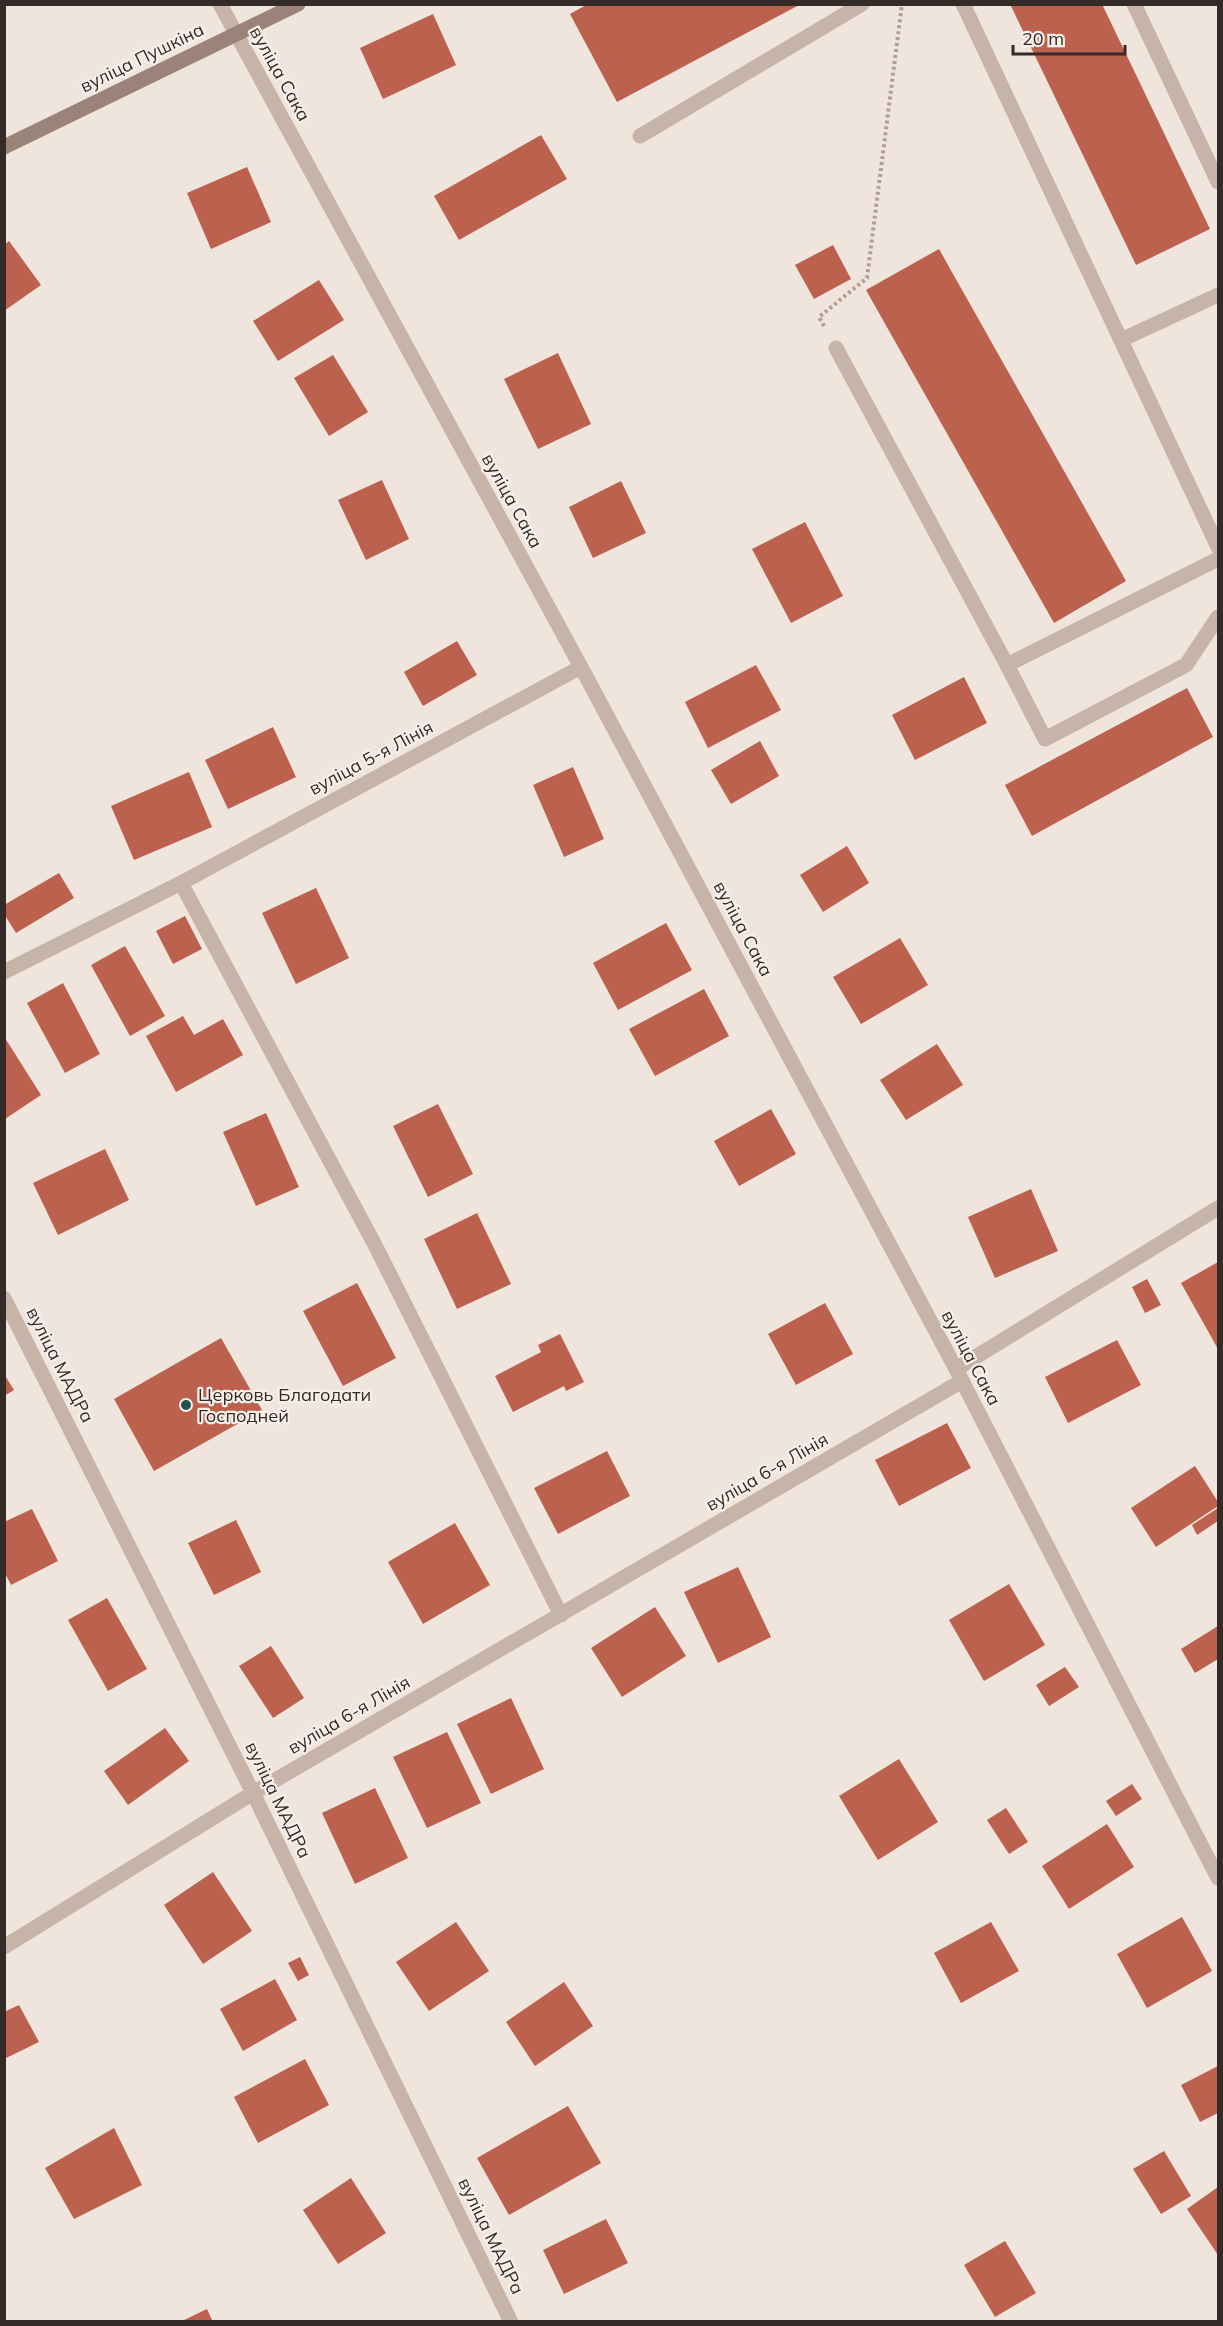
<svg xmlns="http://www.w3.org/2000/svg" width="1223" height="2326" viewBox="0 0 1223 2326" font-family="Mulish,sans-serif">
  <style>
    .building { fill: #bb614e }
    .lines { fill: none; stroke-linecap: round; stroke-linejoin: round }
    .path { stroke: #b29e93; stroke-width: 4; stroke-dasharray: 3 3; stroke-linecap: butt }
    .lane { stroke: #c6b4a9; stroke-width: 15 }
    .street { stroke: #c6b4a9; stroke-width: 15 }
    .secondary { stroke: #9a847a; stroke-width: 15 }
    .poi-dot { fill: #215252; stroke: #f8efe8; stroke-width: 2 }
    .labels { text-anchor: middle; stroke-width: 4.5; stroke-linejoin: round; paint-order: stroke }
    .street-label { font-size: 18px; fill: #342b28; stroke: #f8efe8 }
    .poi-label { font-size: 18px; fill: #342b28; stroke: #f8efe8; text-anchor: start }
  </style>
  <rect width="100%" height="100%" fill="#efe5dc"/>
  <g class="building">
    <path d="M588,4H801L617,102L570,14Z"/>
    <path d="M1010,4H1102L1210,229L1136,265Z"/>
    <path d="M433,14L456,65L383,99L360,48Z"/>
    <path d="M541,135L567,179L459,240L434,196Z"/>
    <path d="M247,167L271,222L211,249L187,193Z"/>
    <path d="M9,241L41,285L4,311V245Z"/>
    <path d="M833,245L851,279L814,299L795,265Z"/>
    <path d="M939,249L1126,581L1054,623L866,290Z"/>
    <path d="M319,280L344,320L278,361L253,321Z"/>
    <path d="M558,353L591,424L538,449L504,379Z"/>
    <path d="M333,355L368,412L329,436L294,378Z"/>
    <path d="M382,480L409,539L366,560L338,500Z"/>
    <path d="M621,481L646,533L593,558L569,507Z"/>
    <path d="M805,522L843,596L791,623L752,549Z"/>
    <path d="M457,641L477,675L423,706L404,672Z"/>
    <path d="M756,665L781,710L708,748L685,702Z"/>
    <path d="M964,677L987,723L915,760L892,715Z"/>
    <path d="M1187,688L1213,737L1032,836L1005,785Z"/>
    <path d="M273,727L296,777L228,809L205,760Z"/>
    <path d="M760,741L779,776L731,804L711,770Z"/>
    <path d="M573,767L604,839L564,857L533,785Z"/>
    <path d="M189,772L212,827L134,860L111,806Z"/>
    <path d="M847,846L869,883L823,912L800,875Z"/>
    <path d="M59,873L74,898L16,933L4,914V905Z"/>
    <path d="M316,888L349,958L296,984L262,913Z"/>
    <path d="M185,916L202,949L173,964L156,931Z"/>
    <path d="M666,923L692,970L618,1010L593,963Z"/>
    <path d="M900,938L928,985L861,1024L833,977Z"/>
    <path d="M125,946L165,1016L130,1036L91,965Z"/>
    <path d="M63,983L100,1054L65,1073L27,1003Z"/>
    <path d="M704,989L729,1036L655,1076L629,1029Z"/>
    <path d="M183,1016L194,1035L223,1019L243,1055L176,1092L146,1036Z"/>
    <path d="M5,1038L41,1095L5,1119Z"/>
    <path d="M937,1044L963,1085L906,1120L880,1080Z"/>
    <path d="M438,1104L473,1174L428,1197L393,1126Z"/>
    <path d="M771,1109L796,1154L739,1186L714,1141Z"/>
    <path d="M266,1113L299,1187L256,1206L223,1132Z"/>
    <path d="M105,1149L129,1200L58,1235L33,1183Z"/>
    <path d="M1031,1189L1058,1251L995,1278L968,1217Z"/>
    <path d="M477,1213L511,1284L457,1309L424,1239Z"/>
    <path d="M1218,1262V1349L1181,1283Z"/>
    <path d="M1147,1279L1161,1305L1145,1313L1132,1287Z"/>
    <path d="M357,1283L396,1358L343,1386L303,1311Z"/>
    <path d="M825,1303L853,1354L796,1385L768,1334Z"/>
    <path d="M560,1334L584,1382L566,1391L564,1386L513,1412L495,1376L541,1352L538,1345Z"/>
    <path d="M221,1338L262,1410L154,1471L114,1399Z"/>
    <path d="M1117,1340L1141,1385L1068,1423L1045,1377Z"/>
    <path d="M4,1374L14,1390L4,1396Z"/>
    <path d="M947,1423L971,1468L899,1506L875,1460Z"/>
    <path d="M607,1451L630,1496L558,1534L534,1488Z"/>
    <path d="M1195,1466L1218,1502V1506L1156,1547L1131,1508Z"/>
    <path d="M1218,1508V1521L1197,1535L1192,1525Z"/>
    <path d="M32,1509L58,1561L11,1585L4,1571V1522Z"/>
    <path d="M236,1520L261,1572L214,1595L188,1543Z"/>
    <path d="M455,1523L490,1585L423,1624L388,1562Z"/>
    <path d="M738,1567L771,1637L718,1663L684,1592Z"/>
    <path d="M1009,1584L1045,1645L984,1681L949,1620Z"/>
    <path d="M107,1598L147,1669L108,1691L68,1620Z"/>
    <path d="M655,1607L686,1656L622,1697L591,1648Z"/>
    <path d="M1218,1626V1659L1195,1673L1181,1649Z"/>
    <path d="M271,1646L304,1698L273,1718L239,1666Z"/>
    <path d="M1065,1667L1079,1687L1049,1706L1036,1685Z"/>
    <path d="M511,1698L544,1769L491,1794L457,1724Z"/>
    <path d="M165,1728L189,1761L128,1805L104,1771Z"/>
    <path d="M447,1732L481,1803L427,1828L393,1757Z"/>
    <path d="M899,1759L938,1822L878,1860L839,1796Z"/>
    <path d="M1132,1784L1142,1799L1116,1816L1106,1801Z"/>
    <path d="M375,1788L408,1858L355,1884L322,1813Z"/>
    <path d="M1006,1808L1028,1842L1009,1854L987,1820Z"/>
    <path d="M1107,1824L1134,1867L1069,1909L1042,1866Z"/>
    <path d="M213,1872L252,1931L203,1964L164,1905Z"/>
    <path d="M1182,1917L1212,1971L1147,2008L1117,1954Z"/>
    <path d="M456,1922L489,1971L429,2011L396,1962Z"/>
    <path d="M991,1922L1019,1971L961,2003L934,1953Z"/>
    <path d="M300,1957L309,1975L298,1981L288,1963Z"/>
    <path d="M275,1979L297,2020L243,2051L220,2009Z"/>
    <path d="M564,1982L593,2026L535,2066L506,2022Z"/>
    <path d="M19,2005L39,2042L4,2059V2012Z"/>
    <path d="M305,2059L329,2105L258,2143L234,2097Z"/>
    <path d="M1218,2066V2113L1200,2122L1181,2085Z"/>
    <path d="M568,2106L601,2163L509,2215L477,2158Z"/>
    <path d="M114,2128L142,2185L74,2219L45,2168Z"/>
    <path d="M1164,2151L1191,2196L1161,2214L1133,2169Z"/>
    <path d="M351,2178L386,2233L338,2264L303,2210Z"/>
    <path d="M1218,2187V2255L1187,2209Z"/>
    <path d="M606,2219L628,2263L564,2294L543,2250Z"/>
    <path d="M1005,2241L1036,2293L995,2317L964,2265Z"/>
    <path d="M207,2309L213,2322H180Z"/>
  </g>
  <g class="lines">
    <path class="path" d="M824,326L819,317L867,278L902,4"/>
    <g class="lane">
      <path d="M963,4L1218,547"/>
      <path d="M1134,4L1218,182"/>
      <path d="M640,136L862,4"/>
      <path d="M1121,340L1218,295"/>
      <path d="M836,348L1007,665L1218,559"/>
      <path d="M1007,665L1045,739L1186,665L1218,617"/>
    </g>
    <g class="street">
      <path d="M220,4L581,667L956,1369L1218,1878"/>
      <path d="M181,883L375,1245L561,1615"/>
      <path d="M4,972L181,883L581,667"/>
      <path d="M4,1298L253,1793L511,2322"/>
      <path d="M956,1369L1218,1208"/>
      <path d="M4,1947L253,1793L962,1381"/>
    </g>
    <path class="secondary" d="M4,147L298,4"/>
  </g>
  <circle class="poi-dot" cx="186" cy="1405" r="6"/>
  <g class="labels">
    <g class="street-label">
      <text transform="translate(142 58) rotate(-26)" y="6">вуліца Пушкіна</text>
      <text transform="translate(280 74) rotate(61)" y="6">вуліца Сака</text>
      <text transform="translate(512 501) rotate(61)" y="6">вуліца Сака</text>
      <text transform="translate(371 758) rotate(-28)" y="6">вуліца 5-я Лінія</text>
      <text transform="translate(743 929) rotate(62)" y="6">вуліца Сака</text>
      <text transform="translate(971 1358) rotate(62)" y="6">вуліца Сака</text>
      <text transform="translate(60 1365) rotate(63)" y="6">вуліца МАДРа</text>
      <text transform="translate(767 1472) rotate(-30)" y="6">вуліца 6-я Лінія</text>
      <text transform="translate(349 1715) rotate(-30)" y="6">вуліца 6-я Лінія</text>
      <text transform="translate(278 1800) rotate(64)" y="6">вуліца МАДРа</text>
      <text transform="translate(491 2236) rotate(64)" y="6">вуліца МАДРа</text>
    </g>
    <g class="poi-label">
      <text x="198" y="1401">Церковь Благодати<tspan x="198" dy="21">Господней</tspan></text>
    </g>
  </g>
  <rect width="1223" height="2326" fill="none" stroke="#342b28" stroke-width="12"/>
  <path d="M1013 45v9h112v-9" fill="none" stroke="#342b28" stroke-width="3"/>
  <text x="1022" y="45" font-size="18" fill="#342b28" stroke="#f8efe8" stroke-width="4.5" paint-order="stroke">20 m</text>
</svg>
